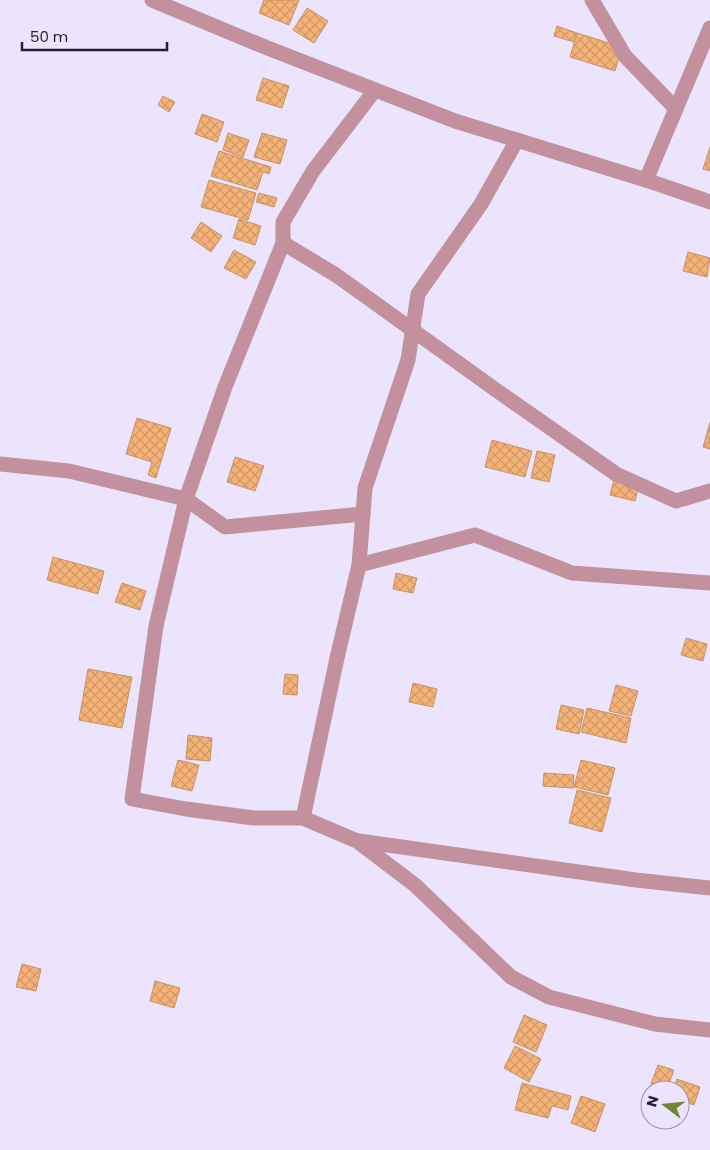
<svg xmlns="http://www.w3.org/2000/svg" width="710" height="1150" viewBox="0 0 710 1150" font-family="Poppins,sans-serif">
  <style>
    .building { fill: url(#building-cross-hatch); stroke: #c59468 }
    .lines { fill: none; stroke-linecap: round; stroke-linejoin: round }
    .street { stroke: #c2919d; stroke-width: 15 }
  </style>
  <defs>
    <pattern id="building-cross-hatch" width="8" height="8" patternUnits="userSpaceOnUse" patternTransform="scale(1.25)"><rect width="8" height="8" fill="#f5b277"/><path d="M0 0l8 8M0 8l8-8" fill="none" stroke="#d29967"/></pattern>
  </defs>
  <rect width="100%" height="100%" fill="#ece4fc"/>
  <g class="building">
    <path d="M264,0H299L289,25L259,13Z"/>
    <path d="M307,8L328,21L314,43L293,30Z"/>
    <path d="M557,26L577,33L574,42L554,36Z"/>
    <path d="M577,33L622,47L615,71L570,57Z"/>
    <path d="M263,78L289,86L282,108L256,100Z"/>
    <path d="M163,96L175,102L169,112L158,105Z"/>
    <path d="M202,114L224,122L217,142L195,134Z"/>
    <path d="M228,133L249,140L243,157L223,150Z"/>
    <path d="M262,133L287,140L280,164L254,157Z"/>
    <path d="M710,147V171L703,169Z"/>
    <path d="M219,151L271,167L269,174L263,172L257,190L211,176Z"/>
    <path d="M209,180L256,193L248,220L201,207Z"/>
    <path d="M259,193L277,198L274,207L256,202Z"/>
    <path d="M239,219L261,226L255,245L233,238Z"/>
    <path d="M201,222L222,236L211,252L191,238Z"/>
    <path d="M234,250L256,262L246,279L224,268Z"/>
    <path d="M688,252L710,258L707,277L683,271Z"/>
    <path d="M137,418L171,428L156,478L148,475L152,462L126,454Z"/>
    <path d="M710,422V449L703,447Z"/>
    <path d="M492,440L532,451L525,477L485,467Z"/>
    <path d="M537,451L555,455L549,482L531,478Z"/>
    <path d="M235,457L264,466L255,491L227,482Z"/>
    <path d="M615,476L640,481L635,501L610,495Z"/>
    <path d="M53,557L104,571L98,594L47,580Z"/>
    <path d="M396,573L417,578L413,593L393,589Z"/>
    <path d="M122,583L146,591L140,610L115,602Z"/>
    <path d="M686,638L707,644L703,661L681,655Z"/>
    <path d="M88,669L132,677L122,728L79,720Z"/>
    <path d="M285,674L298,675L297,695L283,694Z"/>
    <path d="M413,683L437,689L433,707L409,702Z"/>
    <path d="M616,685L638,691L631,716L609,711Z"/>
    <path d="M561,705L584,710L579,734L556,729Z"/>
    <path d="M587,708L631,718L626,743L581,732Z"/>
    <path d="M188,735L212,738L210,761L186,759Z"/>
    <path d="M178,760L199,765L192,791L171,786Z"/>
    <path d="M581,760L615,768L608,795L574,787Z"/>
    <path d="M544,773L574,775L573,788L543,786Z"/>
    <path d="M577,790L611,798L602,832L569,823Z"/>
    <path d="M22,964L41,969L36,991L16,987Z"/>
    <path d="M155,981L180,988L174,1008L150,1001Z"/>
    <path d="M524,1015L547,1025L536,1052L513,1042Z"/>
    <path d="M515,1046L541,1059L529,1082L504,1068Z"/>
    <path d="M658,1065L674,1070L667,1089L651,1084Z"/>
    <path d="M677,1079L700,1087L694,1105L680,1100V1090H673Z"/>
    <path d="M522,1083L571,1096L568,1110L552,1106L548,1118L515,1110Z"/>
    <path d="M581,1096L605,1104L595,1132L571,1123Z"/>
  </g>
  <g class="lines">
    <g class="street">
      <path d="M152,0L265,47L455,121L646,180L710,202"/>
      <path d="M592,0L625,56L676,109"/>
      <path d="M375,90L313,171L283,222V243L336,275L496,390L616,474L676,501L710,491"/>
      <path d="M646,180L710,28"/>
      <path d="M283,243L225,387L186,499L156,626L132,799L186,809L254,818H303L357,841L415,885L511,977L549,997L655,1024L710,1030"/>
      <path d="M0,464L69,471L186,499L225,527L363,514"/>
      <path d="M359,565L475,535L572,573L710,583"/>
      <path d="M303,818L337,658L359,565L365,488L408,360L418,294L481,204L517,140"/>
      <path d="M359,841L636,880L710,888"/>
    </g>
  </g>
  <g transform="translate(665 1105) rotate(286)"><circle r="24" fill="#ece4fc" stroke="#9c94ab"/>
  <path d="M0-4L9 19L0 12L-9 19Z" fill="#6f8434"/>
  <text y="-8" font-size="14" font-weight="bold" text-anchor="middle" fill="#251d32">N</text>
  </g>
  <path d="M22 42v8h145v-8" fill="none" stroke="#251d32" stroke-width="2.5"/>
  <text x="30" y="42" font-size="15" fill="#251d32" stroke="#ece4fc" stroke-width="4" paint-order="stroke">50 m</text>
</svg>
